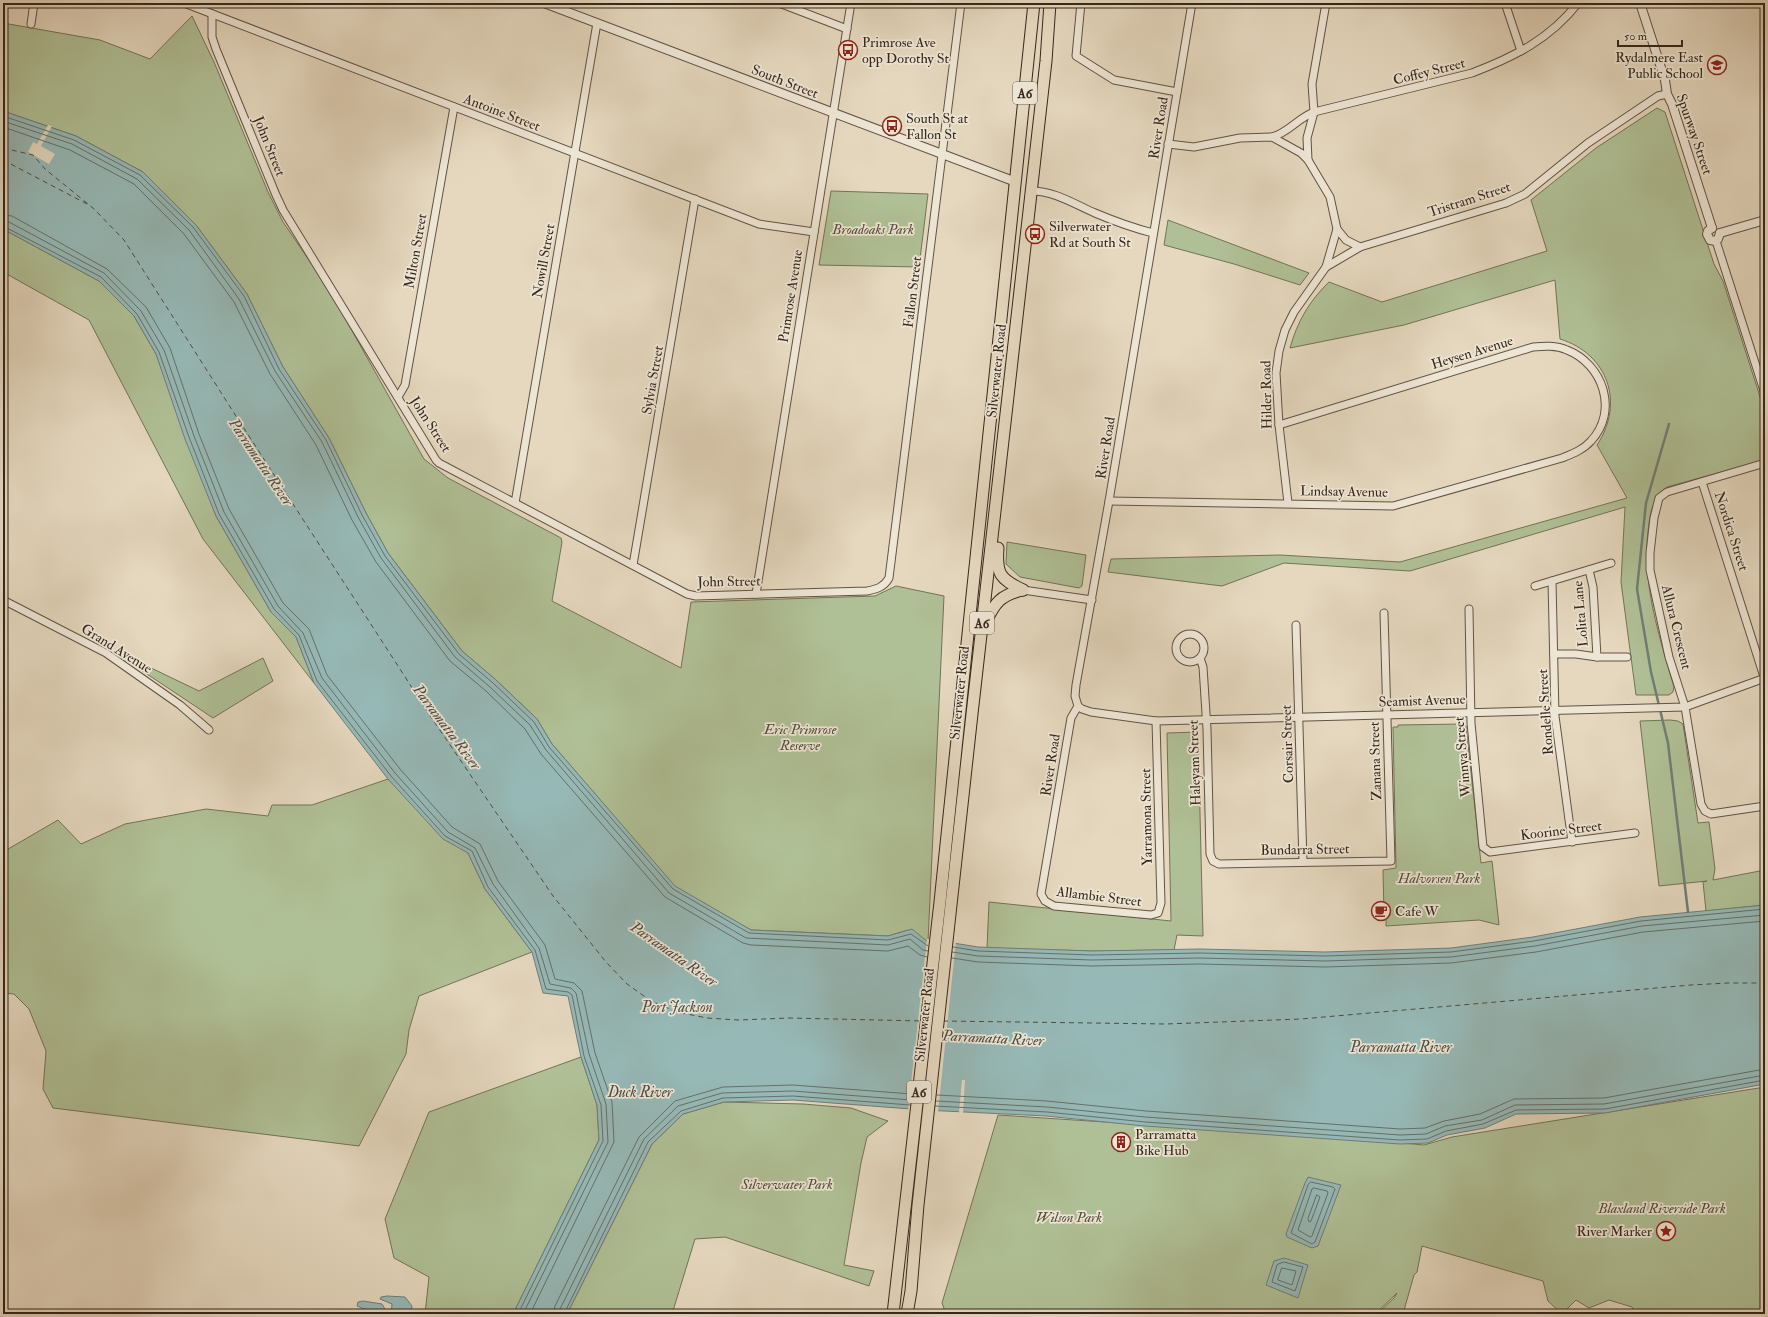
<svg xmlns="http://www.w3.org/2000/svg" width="1768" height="1317" viewBox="0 0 1768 1317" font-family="'IM FELL Double Pica',serif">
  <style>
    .green { fill: #b0c096; stroke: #737358 }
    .water { fill: #96b9b7; stroke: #707e79 }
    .pier { fill: #e5d8bf }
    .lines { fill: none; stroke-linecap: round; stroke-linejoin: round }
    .shore { stroke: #667069; stroke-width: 1 }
    .stream { stroke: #707e79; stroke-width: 2.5 }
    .ferry { stroke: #4e4b42; stroke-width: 1; stroke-dasharray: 5 4; stroke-linecap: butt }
    .minor-casing { stroke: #625244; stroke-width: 9 }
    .tertiary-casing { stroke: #625244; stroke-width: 10 }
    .trunk-casing { stroke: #36261b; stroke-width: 13 }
    .minor { stroke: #eee6d5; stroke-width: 7 }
    .tertiary { stroke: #eee6d5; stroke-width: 8 }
    .trunk { stroke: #e5d8bf; stroke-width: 11 }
    .labels { text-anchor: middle; stroke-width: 3.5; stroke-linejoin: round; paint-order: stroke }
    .shield { fill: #eee6d5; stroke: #6d6053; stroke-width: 1 }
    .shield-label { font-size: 13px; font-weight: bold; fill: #36261b }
    .poi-label { font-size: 14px; fill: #36261b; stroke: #eee6d5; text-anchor: start }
    .street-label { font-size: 14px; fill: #36261b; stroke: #eee6d5 }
    .park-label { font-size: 14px; font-style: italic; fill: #544c3a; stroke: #eee6d5 }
    .water-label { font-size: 15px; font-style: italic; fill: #4e4b42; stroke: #eee6d5 }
  </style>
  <rect width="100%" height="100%" fill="#e5d8bf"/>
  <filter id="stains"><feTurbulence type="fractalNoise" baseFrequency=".005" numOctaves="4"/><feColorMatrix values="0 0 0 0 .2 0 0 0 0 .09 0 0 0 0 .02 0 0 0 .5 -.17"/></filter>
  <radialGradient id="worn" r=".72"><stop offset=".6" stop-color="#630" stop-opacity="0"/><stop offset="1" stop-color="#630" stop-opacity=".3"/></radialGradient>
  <g class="green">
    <path d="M192,16L214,62L268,192L283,222L328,288L424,459L448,478L561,538L562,542L552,601L681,668L691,602L875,596L896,586L944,596L928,942L908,930L888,936L751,930L675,887L552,744L537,719L496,680L462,651L388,553L366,513L329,438L283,367L247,294L196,225L143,172L76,136L3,111V23L100,40L150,59Z"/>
    <path d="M1657,108L1665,112L1714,264L1723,281L1763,406L1765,421V460L1667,487C1652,498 1650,514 1648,531C1642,584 1659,636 1674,687L1673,692L1669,695H1636L1621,582L1625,507L1410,571L1284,563L1222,586L1108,572L1111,559L1280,555L1400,562L1627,498L1597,445C1625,403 1608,354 1560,339L1555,280L1404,325L1290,348C1297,322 1310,300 1329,282L1382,302L1547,251L1531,200L1596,148Z"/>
    <path d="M831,191L928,194L919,267L819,265Z"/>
    <path d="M1168,220L1309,273L1300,285L1234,264L1164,245Z"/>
    <path d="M3,229L99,281L134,316L156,354L216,516L271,612L296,637L314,683L203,539L89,320L3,272Z"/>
    <path d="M1007,542L1086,555L1082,586L1079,588L1020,577L1006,564Z"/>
    <path d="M263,658L273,681L213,718L141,670L147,666L199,691Z"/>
    <path d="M1670,720L1678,721L1683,724L1698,823L1709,822L1715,869L1713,880L1765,870V905L1706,911L1703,882L1707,881L1659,886L1640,721Z"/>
    <path d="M1462,724L1461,726H1466L1481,863L1492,861L1499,925L1479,920L1386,926V915H1384L1383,870L1396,868L1393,727H1398V725Z"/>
    <path d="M1198,732L1203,936L1177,935L1174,950L1092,951L987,948L989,902L1171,921L1167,733Z"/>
    <path d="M388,779L468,853L485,889L532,952L419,996L409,1030L406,1054L359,1146L53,1108L43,1089L46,1051L29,1009L14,994L3,993V852L58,820L81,844L125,824L206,809L268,816L272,805H312Z"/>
    <path d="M581,1057L597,1105L599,1140L513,1314H425L429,1277L394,1258L385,1219L429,1112Z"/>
    <path d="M1765,1087V1314H1636L1632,1307L1609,1300L1589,1308L1576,1300L1562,1314L1548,1301L1543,1281L1422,1246L1417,1272L1414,1275L1403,1314H1377L1394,1298L1397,1293L1375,1314H946L942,1303L998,1115L1347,1138L1424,1145L1452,1137Z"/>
    <path d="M724,1102L803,1104L851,1108L888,1121L867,1137L861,1163L844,1265L874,1271L869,1286L725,1237L695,1239L672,1314H567L652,1144L683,1114Z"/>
  </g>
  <g class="water">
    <path d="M3,111L76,136L143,172L196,225L247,294L283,367L329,438L366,513L388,553L462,651L496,680L537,719L552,744L675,886L751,930L888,936L912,929L928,942L941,941L978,947L1092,951L1200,949L1325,952L1451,948L1533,937L1640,917L1765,905V1084L1605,1113L1516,1114L1485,1128L1447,1135L1428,1143L1400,1144L1145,1126L1046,1116L924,1110L793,1100L724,1102L683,1114L652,1144L567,1314H513L599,1140L597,1105L581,1057L568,996L543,993L532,952L485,889L468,853L443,839L388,779L314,683L296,637L271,612L216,516L185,439L156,354L134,316L99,281L3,229Z"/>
    <path d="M1308,1177L1341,1185L1318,1246L1312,1248L1287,1237L1286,1234L1305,1183Z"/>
    <path d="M1284,1258L1308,1265L1298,1298L1266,1285L1274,1261Z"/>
    <path d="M387,1296L405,1297L412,1306L411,1314H369V1311L357,1306L358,1302L363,1301L382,1304L388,1314H391L392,1304L380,1299L381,1297Z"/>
  </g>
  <g class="pier">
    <path d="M48,125L52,126L41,146L55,154L49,164L28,152L33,142L37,144Z"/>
    <path d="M927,939L956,941L938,1112L908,1111Z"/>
    <path d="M962,1080H965L963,1113H959Z"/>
  </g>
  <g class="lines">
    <g class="shore">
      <path d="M3,116L74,140L140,175L193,227L244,296L279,369L326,440L362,515L385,556L459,654L493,683L534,722L549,747L673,889L749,933L888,940L911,934L928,946"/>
      <path d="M3,121L72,144L137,179L189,230L239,299L275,371L322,442L358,517L381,558L455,657L490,687L530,725L546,750L669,893L746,938L888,945L910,939L923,950L928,951"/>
      <path d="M3,127L70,150L134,184L184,234L234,302L270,374L316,445L352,520L376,562L450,661L486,691L525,729L541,754L665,897L743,943L751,945L888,951L908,946L920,955L927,957"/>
      <path d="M3,215L12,216L107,269L146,307L170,348L199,434L229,509L283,603L309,629L327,675L400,769L452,827L480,844L498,881L545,945L555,979L574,983L582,991L595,1053L612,1102L614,1142L530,1314"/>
      <path d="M3,221L9,222L104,273L141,311L164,350L194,436L224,512L278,606L303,633L322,678L395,773L448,832L475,848L493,884L539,948L550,984L571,988L576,993L589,1054L606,1104L608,1142L523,1314"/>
      <path d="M3,226L101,277L137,314L159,352L189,437L219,514L274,609L299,635L317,681L391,776L445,836L472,851L488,887L535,950L546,989L568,992L572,995L584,1056L601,1105L603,1141L518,1314"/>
      <path d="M953,947L978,951L1092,955L1199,953L1325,956L1451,952L1534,941L1641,921L1765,909"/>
      <path d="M952,952L978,956L1092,960L1199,958L1325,961L1451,957L1535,946L1642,926L1765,915"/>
      <path d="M952,958L978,962L1092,966L1199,964L1325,967L1451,963L1536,952L1643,932L1765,921"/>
      <path d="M937,1095L1047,1101L1146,1111L1400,1129L1425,1128L1444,1121L1480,1114L1514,1099L1604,1098L1765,1069"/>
      <path d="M936,1101L1047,1107L1145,1117L1400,1135L1426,1134L1445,1126L1482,1120L1515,1105L1604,1104L1765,1075"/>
      <path d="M935,1106L1047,1112L1145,1122L1400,1140L1427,1139L1446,1131L1483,1124L1516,1110L1605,1109L1765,1080"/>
      <path d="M1311,1182L1333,1187L1335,1189L1315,1242L1312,1244L1291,1233L1308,1185Z"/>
      <path d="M1314,1188L1327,1191L1328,1193L1312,1236L1310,1237L1298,1230L1312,1189Z"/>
      <path d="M1317,1195L1320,1197L1311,1221L1309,1222L1308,1219Z"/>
      <path d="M1284,1262L1303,1267L1295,1291L1272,1282L1277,1265Z"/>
      <path d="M1282,1268L1296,1271L1292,1285L1278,1280Z"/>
      <path d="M553,1314L555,1306L639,1137L675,1101L723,1087L793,1085L912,1094"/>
      <path d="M559,1314L560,1309L644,1139L678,1106L722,1093L793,1091L911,1100"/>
      <path d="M564,1314L648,1142L681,1111L723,1098L793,1096L910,1105"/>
    </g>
    <path class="stream" d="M1669,424L1646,503L1637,589L1651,672L1668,743L1688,912"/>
    <g class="ferry">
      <path d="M3,148L33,155L45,169L93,208L124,240L234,413L433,720L553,896L606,962L627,984L651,1001L677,1012L707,1018L738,1020L790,1018L922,1021"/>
      <path d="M3,160L89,205"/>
      <path d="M943,1021L1166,1024L1301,1019L1691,985L1728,983H1765"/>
    </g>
    <defs>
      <g id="minor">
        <path d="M184,3L759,224L814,232"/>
        <path d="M779,3L847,29"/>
        <path d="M1081,3L1076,56L1114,80L1177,92"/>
        <path d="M1326,3L1312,84L1314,112L1307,138L1308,160L1330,197L1337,229L1346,240L1360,247"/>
        <path d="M1505,3L1521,51"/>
        <path d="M212,14V37L216,49L276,195L283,210L436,460L439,463L687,594L696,596L867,591C877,589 884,587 889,578L961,3"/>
        <path d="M31,24L34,3"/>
        <path d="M1272,137C1288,133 1298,118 1314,112L1472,73C1514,57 1550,39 1578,3"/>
        <path d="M1168,144L1194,147L1240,138L1272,137L1301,153L1308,160"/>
        <path d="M1031,191C1055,191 1074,204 1095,213C1114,221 1133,228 1153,233"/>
        <path d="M1716,241L1765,394"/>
        <path d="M1326,267L1360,247L1506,203L1525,194L1588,143L1658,96L1667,94"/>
        <path d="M398,397L405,385L454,107"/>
        <path d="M1765,463L1667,492L1659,498L1654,518L1650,553V570L1669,657L1685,707L1701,804L1705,811L1711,814L1765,806"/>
        <path d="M1702,482L1765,680"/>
        <path d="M1109,501L1393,506L1562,458C1572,454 1583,450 1591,441C1619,411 1603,364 1567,350C1556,345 1544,346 1533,347L1279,425"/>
        <path d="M515,503L597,23"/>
        <path d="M1288,503L1279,425L1276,373L1279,351L1285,330L1294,312L1326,267L1337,229"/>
        <path d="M633,565L695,199"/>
        <path d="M1589,570L1593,587L1597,657"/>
        <path d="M1552,581L1555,716L1572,842"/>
        <path d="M1535,586L1611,563"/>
        <path d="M1023,590L1092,600"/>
        <path d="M756,594L851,3"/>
        <path d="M3,600L106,653L180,705L209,730"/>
        <path d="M1469,609L1471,723L1483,847L1490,852L1635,833"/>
        <path d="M1296,625L1303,862"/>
        <circle cx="1190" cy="648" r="14"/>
        <path d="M1554,654H1576L1597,657H1627"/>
        <path d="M1200,658L1203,667L1207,729L1210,854L1213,861L1219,864L1391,861L1384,613"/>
        <path d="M1078,706L1082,709L1091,712L1156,721L1685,707L1765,678"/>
        <path d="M1156,721L1161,903L1158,913L1151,915L1054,906L1045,901L1041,894L1071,718L1078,706L1075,696L1076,685L1109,501L1192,3"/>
      </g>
      <g id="tertiary">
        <path d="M544,3L1016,182"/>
        <path d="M1640,3L1665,80L1667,94L1672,104L1712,228"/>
        <path d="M1712,228L1708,231L1707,234L1710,240L1716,241L1718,239L1720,233"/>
        <path d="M1720,233L1765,220"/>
      </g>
      <g id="trunk">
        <path d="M998,548C996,574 1000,579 1023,590"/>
        <path d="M985,623C995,603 1000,595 1023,590"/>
        <path d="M893,1314L940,902L1034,3"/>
        <path d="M907,1314L911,1291L918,1205L972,714L1046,61L1050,3"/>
      </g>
    </defs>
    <use href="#minor" class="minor-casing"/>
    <use href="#tertiary" class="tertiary-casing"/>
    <use href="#trunk" class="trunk-casing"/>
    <use href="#minor" class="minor"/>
    <use href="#tertiary" class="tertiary"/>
    <use href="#trunk" class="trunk"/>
  </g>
  <defs>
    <symbol id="bus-ring" viewBox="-11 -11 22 22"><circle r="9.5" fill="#eee6d5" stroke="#8f2418" stroke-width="1.5"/><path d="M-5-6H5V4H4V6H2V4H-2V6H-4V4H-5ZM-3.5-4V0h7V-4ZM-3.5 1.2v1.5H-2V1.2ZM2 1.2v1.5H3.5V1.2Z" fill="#8f2418"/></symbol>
    <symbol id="school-ring" viewBox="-11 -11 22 22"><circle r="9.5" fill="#eee6d5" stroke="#8f2418" stroke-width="1.5"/><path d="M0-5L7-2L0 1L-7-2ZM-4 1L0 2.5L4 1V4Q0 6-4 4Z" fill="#8f2418"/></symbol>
    <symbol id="cafe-ring" viewBox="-11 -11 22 22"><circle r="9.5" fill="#eee6d5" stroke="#8f2418" stroke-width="1.5"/><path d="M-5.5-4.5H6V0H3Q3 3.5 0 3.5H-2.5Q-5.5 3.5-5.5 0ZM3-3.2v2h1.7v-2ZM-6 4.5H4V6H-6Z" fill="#8f2418"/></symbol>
    <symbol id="building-ring" viewBox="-11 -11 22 22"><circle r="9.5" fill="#eee6d5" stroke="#8f2418" stroke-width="1.5"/><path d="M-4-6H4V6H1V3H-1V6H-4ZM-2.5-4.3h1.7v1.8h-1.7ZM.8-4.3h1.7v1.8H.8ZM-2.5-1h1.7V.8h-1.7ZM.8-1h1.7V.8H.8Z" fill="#8f2418"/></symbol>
    <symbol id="sight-ring" viewBox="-11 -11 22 22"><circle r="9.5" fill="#eee6d5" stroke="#8f2418" stroke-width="1.5"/><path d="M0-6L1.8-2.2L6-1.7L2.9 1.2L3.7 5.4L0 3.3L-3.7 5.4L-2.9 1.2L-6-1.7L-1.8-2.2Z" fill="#8f2418"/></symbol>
  </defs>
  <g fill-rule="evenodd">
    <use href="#bus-ring" x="837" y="39" width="22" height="22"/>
    <use href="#school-ring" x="1706" y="54" width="22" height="22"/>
    <use href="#bus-ring" x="881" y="115" width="22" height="22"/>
    <use href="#bus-ring" x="1024" y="223" width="22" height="22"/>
    <use href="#cafe-ring" x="1370" y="900" width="22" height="22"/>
    <use href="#building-ring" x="1110" y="1131" width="22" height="22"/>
    <use href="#sight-ring" x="1655" y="1220" width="22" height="22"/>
  </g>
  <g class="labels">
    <g class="shield">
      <rect x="1013" y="82" width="24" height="22" rx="3"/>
      <rect x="970" y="612" width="24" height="22" rx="3"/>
      <rect x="907" y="1081" width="24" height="22" rx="3"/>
    </g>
    <g class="shield-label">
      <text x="1025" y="98">A6</text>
      <text x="982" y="628">A6</text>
      <text x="919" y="1097">A6</text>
    </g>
    <g class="poi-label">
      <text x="862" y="47">Primrose Ave<tspan x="862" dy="16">opp Dorothy St</tspan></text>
      <text x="1703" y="62" text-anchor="end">Rydalmere East<tspan x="1703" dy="16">Public School</tspan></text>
      <text x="906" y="123">South St at<tspan x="906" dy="16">Fallon St</tspan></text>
      <text x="1049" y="231">Silverwater<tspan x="1049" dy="16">Rd at South St</tspan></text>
      <text x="1395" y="916">Cafe W</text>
      <text x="1135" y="1139">Parramatta<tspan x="1135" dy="16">Bike Hub</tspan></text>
      <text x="1652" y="1236" text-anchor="end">River Marker</text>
    </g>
    <g class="street-label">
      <text transform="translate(1429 71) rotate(-14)" y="5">Coffey Street</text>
      <text transform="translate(785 81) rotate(21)" y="5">South Street</text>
      <text transform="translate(502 112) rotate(21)" y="5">Antoine Street</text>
      <text transform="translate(1158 128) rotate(-81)" y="5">River Road</text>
      <text transform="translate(1695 134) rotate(71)" y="5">Spurway Street</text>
      <text transform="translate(270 146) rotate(68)" y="5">John Street</text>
      <text transform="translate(1469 199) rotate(-18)" y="5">Tristram Street</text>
      <text transform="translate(415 251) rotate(-80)" y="5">Milton Street</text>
      <text transform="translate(543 261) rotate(-80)" y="5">Nowill Street</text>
      <text transform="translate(912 292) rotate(-83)" y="5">Fallon Street</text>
      <text transform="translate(790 296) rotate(-81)" y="5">Primrose Avenue</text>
      <text transform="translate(1472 352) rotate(-17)" y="5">Heysen Avenue</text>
      <text transform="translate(996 371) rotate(-84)" y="5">Silverwater Road</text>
      <text transform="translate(652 380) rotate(-80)" y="5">Sylvia Street</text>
      <text transform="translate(1266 395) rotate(-91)" y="5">Hilder Road</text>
      <text transform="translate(431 424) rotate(57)" y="5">John Street</text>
      <text transform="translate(1105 448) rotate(-81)" y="5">River Road</text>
      <text transform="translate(1344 491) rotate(1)" y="5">Lindsay Avenue</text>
      <text transform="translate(1732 531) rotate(72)" y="5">Nordica Street</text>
      <text transform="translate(729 581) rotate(-1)" y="5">John Street</text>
      <text transform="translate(1580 614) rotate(-95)" y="5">Lolita Lane</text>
      <text transform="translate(1677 627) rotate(76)" y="5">Allura Crescent</text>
      <text transform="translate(117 648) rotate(32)" y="5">Grand Avenue</text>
      <text transform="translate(959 693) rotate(-84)" y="5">Silverwater Road</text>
      <text transform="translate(1422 700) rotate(-2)" y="5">Seamist Avenue</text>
      <text transform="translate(1545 712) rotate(-94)" y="5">Rondelle Street</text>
      <text transform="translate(1287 744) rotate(-92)" y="5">Corsair Street</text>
      <text transform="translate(1462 757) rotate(-95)" y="5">Winnya Street</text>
      <text transform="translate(1375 761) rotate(-92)" y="5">Zanana Street</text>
      <text transform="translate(1194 763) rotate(-92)" y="5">Haleyam Street</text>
      <text transform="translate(1050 765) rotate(-81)" y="5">River Road</text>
      <text transform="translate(1146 817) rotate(-91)" y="5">Yarramona Street</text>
      <text transform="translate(1561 830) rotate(-7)" y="5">Koorine Street</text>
      <text transform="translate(1305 849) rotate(-1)" y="5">Bundarra Street</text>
      <text transform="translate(1099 896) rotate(7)" y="5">Allambie Street</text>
      <text transform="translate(924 1015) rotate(-84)" y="5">Silverwater Road</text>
    </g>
    <g class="park-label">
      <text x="873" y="234">Broadoaks Park</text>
      <text x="800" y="734">Eric Primrose<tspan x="800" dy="16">Reserve</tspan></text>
      <text x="1439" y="883">Halvorsen Park</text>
      <text x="787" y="1189">Silverwater Park</text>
      <text x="1662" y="1213">Blaxland Riverside Park</text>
      <text x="1069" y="1222">Wilson Park</text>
    </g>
    <g class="water-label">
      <text transform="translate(261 462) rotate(56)" y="5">Parramatta River</text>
      <text transform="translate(447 727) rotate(53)" y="5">Parramatta River</text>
      <text transform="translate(674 954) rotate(35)" y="5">Parramatta River</text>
      <text x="677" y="1012">Port Jackson</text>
      <text transform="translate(993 1038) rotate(3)" y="5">Parramatta River</text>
      <text x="1401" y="1052">Parramatta River</text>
      <text x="640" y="1097">Duck River</text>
    </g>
  </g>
  <rect width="1768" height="1317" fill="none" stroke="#e5d8bf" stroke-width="16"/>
  <rect x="4" y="4" width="1760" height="1309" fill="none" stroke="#36261b" stroke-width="2"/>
  <rect x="8" y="8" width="1752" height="1301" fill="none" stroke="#36261b"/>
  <path d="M1618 40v6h64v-6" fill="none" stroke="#36261b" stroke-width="2"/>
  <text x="1624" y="40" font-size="12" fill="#36261b" stroke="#eee6d5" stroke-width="3" paint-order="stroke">50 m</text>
  <rect width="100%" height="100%" filter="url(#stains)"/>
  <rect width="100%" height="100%" fill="url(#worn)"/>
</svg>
